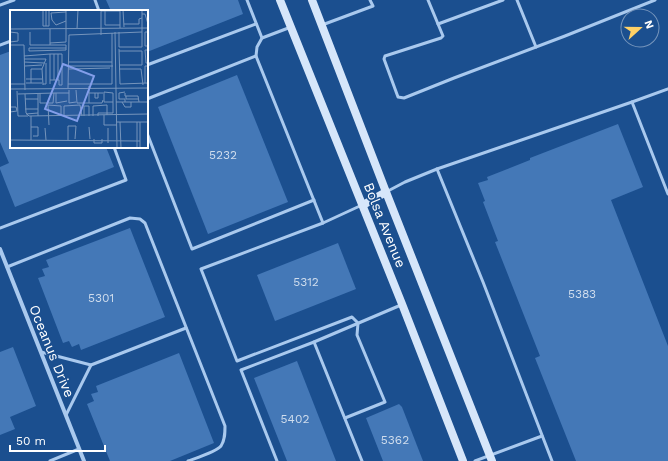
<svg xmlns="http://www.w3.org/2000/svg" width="668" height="461" viewBox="0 0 668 461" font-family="'Work Sans',sans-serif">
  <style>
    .building { fill: #4478b7 }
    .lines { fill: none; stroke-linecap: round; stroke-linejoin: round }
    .lane { stroke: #a9c9ee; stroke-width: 3 }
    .street { stroke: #a9c9ee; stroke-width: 4 }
    .secondary { stroke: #d6e6fa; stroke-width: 8 }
    .labels { text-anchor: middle; stroke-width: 3.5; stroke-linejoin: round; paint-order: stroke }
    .number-label { font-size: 12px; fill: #d0dded }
    .street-label { font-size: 14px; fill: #fff; stroke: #1b4f8f }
    .inset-road { fill: none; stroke: #7695bc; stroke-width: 1 }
    .view { fill: #839eea; fill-opacity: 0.15; stroke: #839eea; stroke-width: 2 }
    .inset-edge { fill: none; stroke: #fff; stroke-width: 2 }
  </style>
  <rect width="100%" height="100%" fill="#1b4f8f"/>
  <g class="building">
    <path d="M106,0H238L243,14L147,52V11H111Z"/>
    <path d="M11,51V147H106L114,167L15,207L0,169V167L9,163L0,142V55Z"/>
    <path d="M237,75L288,202L208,234L158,107Z"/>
    <path d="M618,124L643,187L611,200L668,346V461H576L535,358L540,356L495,242L498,241L483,202L485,201L478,183L488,180L487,177L530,160V158Z"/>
    <path d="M130,228L165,317L81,350L79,344L72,347L69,341L63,343L38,278L45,276L42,269L49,267L46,260Z"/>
    <path d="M338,243L356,289L275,321L257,275Z"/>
    <path d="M13,347L36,406L10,417L15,429L0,435V352Z"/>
    <path d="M179,353L214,443L170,461H110L87,404L94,401L91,394L98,392L96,386Z"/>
    <path d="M297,361L336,461H287L254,378Z"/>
    <path d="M399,404L402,407L423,461H383L366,418Z"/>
  </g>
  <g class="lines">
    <g class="lane">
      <path d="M95,0L99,11"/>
      <path d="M247,0L262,38"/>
      <path d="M428,0L443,36L441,38L385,56L384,59L398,97L404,98L454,78L565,36L655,0"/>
      <path d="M517,0L536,47"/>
      <path d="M0,5L14,0"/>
      <path d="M438,24L503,0"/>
      <path d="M322,25L373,6L370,0"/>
      <path d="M291,27L262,38L257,47L256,56L323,223"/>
      <path d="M0,45L11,41"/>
      <path d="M147,65L256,24"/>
      <path d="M147,99L256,56"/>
      <path d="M632,102L668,194"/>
      <path d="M147,133L192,249L314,200"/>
      <path d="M437,169L483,282L552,461"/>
      <path d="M386,192L405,182L437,169L632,102L668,89"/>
      <path d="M0,228L126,180L114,147"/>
      <path d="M7,267L130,218L140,219L145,223L225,426C225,433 225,440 221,446C216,452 196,458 188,461"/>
      <path d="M314,342L362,461"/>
      <path d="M41,352L91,365L186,328"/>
      <path d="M66,415L91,365"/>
      <path d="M345,418L385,402L357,335L358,323L352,317L237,361L201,269L323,223L362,205"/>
      <path d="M50,461L79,449"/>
      <path d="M277,461L241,370L314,342L401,305"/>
      <path d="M475,461L542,436"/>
    </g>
    <path class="street" d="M0,249L84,461"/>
    <g class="secondary">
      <path d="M280,0L402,304L463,461"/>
      <path d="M312,0L386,192L492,461"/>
      <path d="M363,205L386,192"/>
    </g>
  </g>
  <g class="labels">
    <g class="number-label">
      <text x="223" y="159">5232</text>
      <text x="306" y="286">5312</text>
      <text x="582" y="298">5383</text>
      <text x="101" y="302">5301</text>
      <text x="295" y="423">5402</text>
      <text x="395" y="444">5362</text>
    </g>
    <g class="street-label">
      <text transform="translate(385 225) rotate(68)" y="5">Bolsa Avenue</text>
      <text transform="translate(52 351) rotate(68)" y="5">Oceanus Drive</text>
    </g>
  </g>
  <g transform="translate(10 10)">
    <rect width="138" height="138" fill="#1b4f8f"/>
    <path class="inset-road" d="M33,0V16H39V0M36,0V16M91,0V25M113,0L114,17M91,1H110V18M95,1V15H110M56,2L41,3L42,10L46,15L56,11M132,4H135L138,14M114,14H129V9L132,8M0,19L138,18M40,19V35M67,19L68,0M0,22L8,23V31L0,32M20,22V35H56V40L19,41V38H56M105,22L107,138M109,22V37H132V0M138,22H135V36H138M40,33L56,32V0M0,35H14L15,80M109,39L110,74L138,73M138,40H135L136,53H138M109,41H132V55H109M44,44V70M48,44V70M14,46L40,44M14,49H36L32,59H21V73M14,52L34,53M59,52H102M15,56L32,55M59,56H103M32,59L33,75M59,59L100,58M109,59H131L133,75M16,69H32M40,70H49V75H52V44H40V74M16,73H32M135,73V56H138V73M0,74H15M33,74H36V53M58,74H102V23M79,76V93M58,78L59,25L132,22M0,79L138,78M59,80V93L66,92M66,80L67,93H92L93,90M7,81L8,106H18M30,83V93H43L44,83M45,83H59M46,83V93L57,91M79,83H93M85,83V88H88V83M115,83V86H128L129,92M8,84L45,83M15,84L16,103L19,106L138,104M28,84V106M116,86V89H128M15,89H28M106,92H138M112,92L115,97H121V92M115,92V89H109V83L115,82M0,97H6L7,101L0,102M15,99H28M16,104L28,103M94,105V115H107M97,105V103H103V83L94,82V92H103M21,106V130M54,106V96L70,95L72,106M74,106V96H79V106M83,106V96L97,95V103H88V106M107,112H138M110,112L111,138M127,112V138M130,112V138M39,115L38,95L51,96V106M21,117H28V126H23M79,117L80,129M35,118L36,130M98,118V133M84,129V133H92V129M0,130L130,131M58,130V116H66L65,129"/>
    <path class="view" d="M53,54L84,66L67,111L35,99Z"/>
    <rect width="138" height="138" class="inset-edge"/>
  </g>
  <g transform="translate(640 28) rotate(69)"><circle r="19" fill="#1b4f8f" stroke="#7695bc"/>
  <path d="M0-3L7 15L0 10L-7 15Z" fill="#ffd166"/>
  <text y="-6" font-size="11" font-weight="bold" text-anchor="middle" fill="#ffffff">N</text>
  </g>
  <path d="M10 445v6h95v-6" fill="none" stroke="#ffffff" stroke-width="2"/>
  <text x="16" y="445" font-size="12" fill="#ffffff" stroke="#1b4f8f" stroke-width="3" paint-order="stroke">50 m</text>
</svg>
